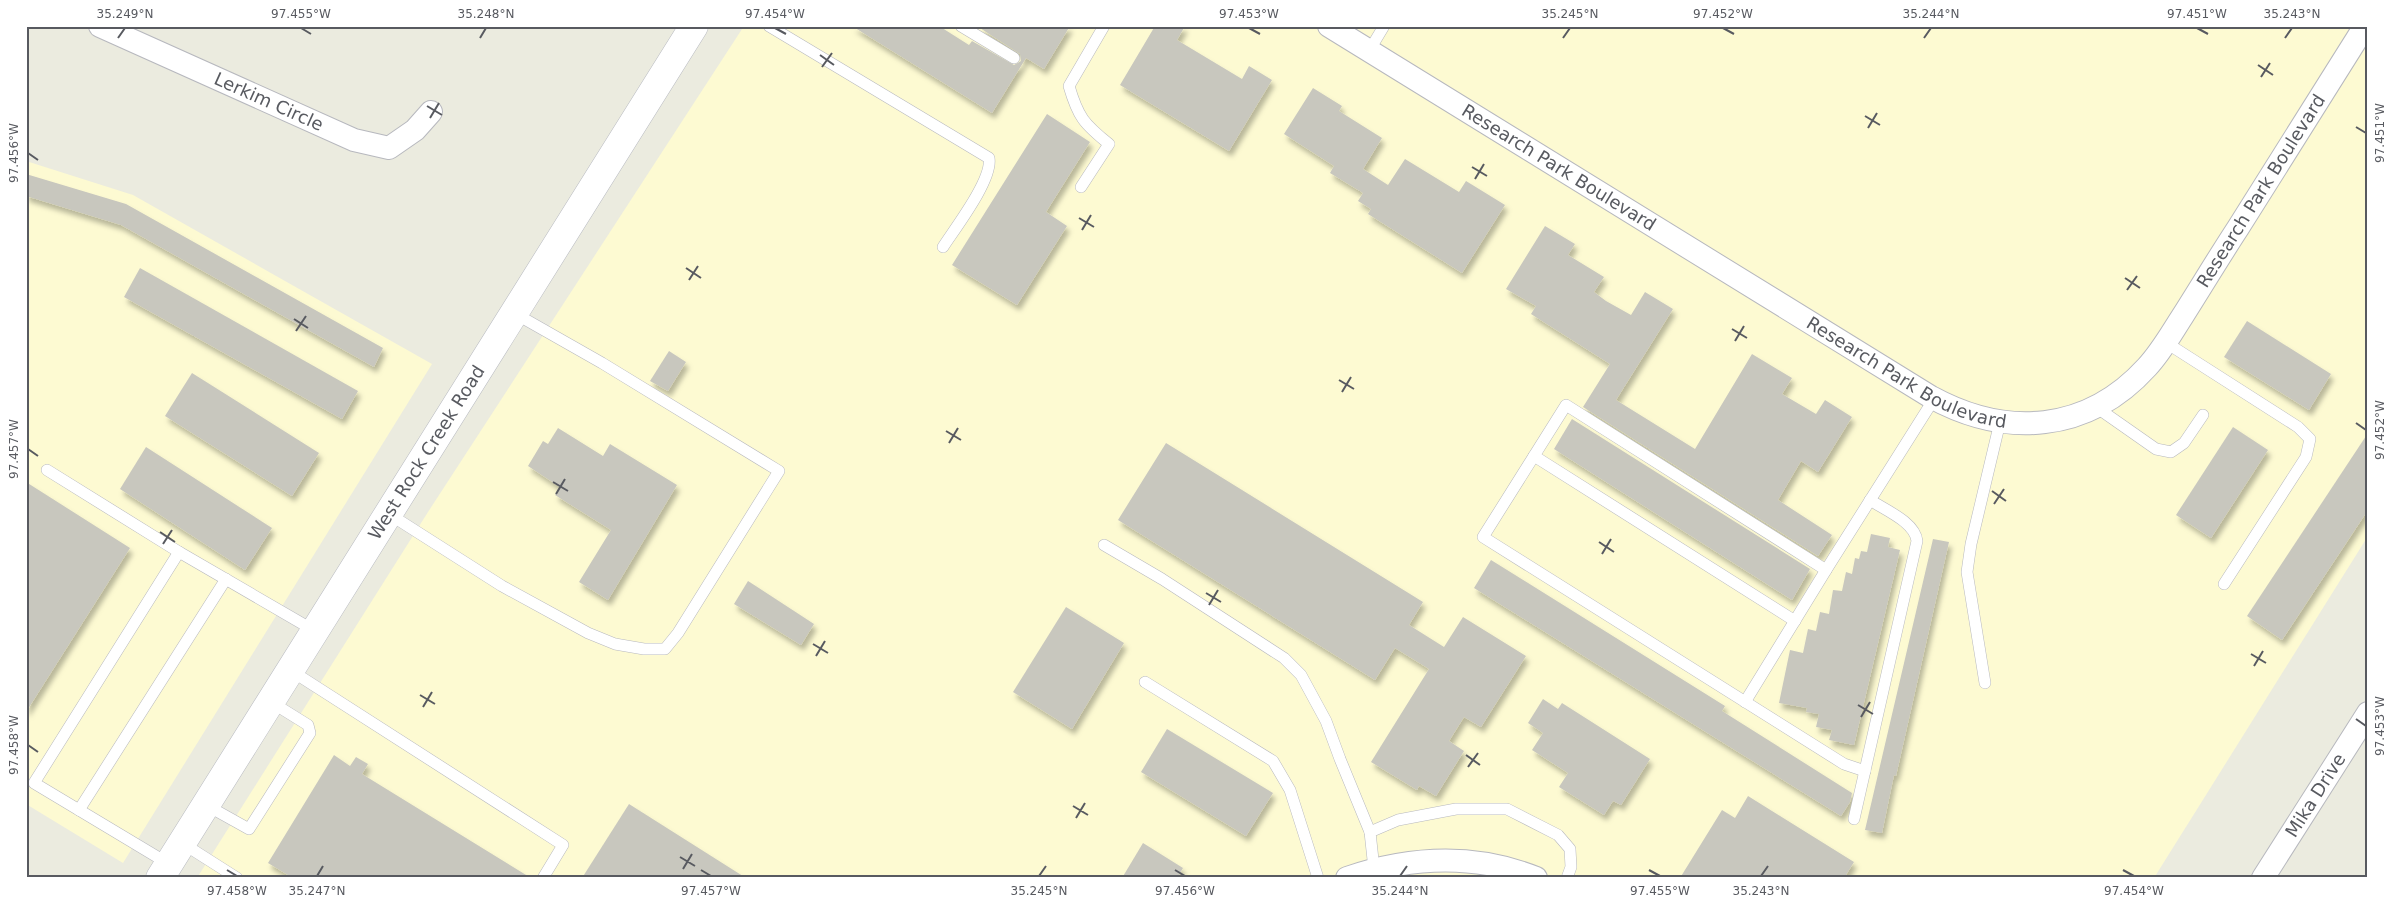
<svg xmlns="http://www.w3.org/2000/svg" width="2394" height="904" viewBox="0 0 2394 904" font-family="'DejaVu Sans',sans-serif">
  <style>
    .commercial { fill: #fdfad2 }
    .building { fill: #c8c7be; filter: url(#shadow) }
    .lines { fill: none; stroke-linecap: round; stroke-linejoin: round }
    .service-casing { stroke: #b7b8be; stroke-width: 12 }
    .minor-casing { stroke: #b7b8be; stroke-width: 24 }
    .secondary-casing { stroke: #b8bac1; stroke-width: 29 }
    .service { stroke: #fff; stroke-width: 11 }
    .minor { stroke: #fff; stroke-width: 22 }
    .secondary { stroke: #fff; stroke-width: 28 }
    .ticks { fill: none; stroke: #585a60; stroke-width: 2 }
    .labels { text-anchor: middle; stroke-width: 4; stroke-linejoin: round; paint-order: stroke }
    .street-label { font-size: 18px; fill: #585a60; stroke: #fff }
    .neatline { fill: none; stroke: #585a60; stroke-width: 2 }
    .ticks-label { font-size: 12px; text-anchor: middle; fill: #585a60 }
  </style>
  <defs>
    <filter id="shadow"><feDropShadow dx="3" dy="5.5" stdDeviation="2.5" flood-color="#0004"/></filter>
  </defs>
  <rect width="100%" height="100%" fill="#ebebdf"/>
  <g class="commercial">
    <path d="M744,26H2368V536L2154,878H197L428,512Z"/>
    <path d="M26,161L133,195L432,364L123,863L26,804Z"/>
  </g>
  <g class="building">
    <path d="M852,26H939L969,45L972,41L1014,65L1021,61L1020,54L980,28L981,26H1070L1044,69L1026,58L992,113Z"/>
    <path d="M1155,26H1185L1177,40L1242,79L1249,66L1272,80L1229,151L1120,85Z"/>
    <path d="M1313,88L1342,106L1339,111L1382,138L1363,169L1388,185L1405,159L1459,192L1466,181L1505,205L1462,273L1368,214L1371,209L1358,201L1363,193L1330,173L1334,166L1284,134Z"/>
    <path d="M1047,114L1090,142L1046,212L1067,226L1017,305L952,265Z"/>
    <path d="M26,174L126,204L383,348L374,367L121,225L26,196Z"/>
    <path d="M1545,226L1575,244L1568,255L1604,277L1594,292L1606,301L1631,315L1645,292L1673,309L1616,400L1695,449L1752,354L1792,378L1782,394L1816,414L1825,400L1852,417L1818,472L1801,461L1778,500L1832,535L1818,556L1583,407L1610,364L1531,314L1536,306L1506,289Z"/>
    <path d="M140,268L358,391L342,419L124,297Z"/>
    <path d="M2247,321L2331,374L2309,410L2224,357Z"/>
    <path d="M669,351L686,362L668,391L650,381Z"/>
    <path d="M192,373L319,453L292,496L165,416Z"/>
    <path d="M1572,419L1810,569L1792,600L1554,449Z"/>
    <path d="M2233,427L2268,450L2211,538L2176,515Z"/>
    <path d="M558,428L603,456L610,444L677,485L608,600L579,582L611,530L555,495L560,487L528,466L543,441L548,444Z"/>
    <path d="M2368,433V510L2282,640L2247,616Z"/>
    <path d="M1166,443L1423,602L1409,625L1444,647L1463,617L1526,656L1481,727L1464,717L1449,741L1464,751L1436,796L1419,786L1417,790L1371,762L1429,669L1395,648L1375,680L1118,520Z"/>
    <path d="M146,447L272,528L245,570L120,489Z"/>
    <path d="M26,482L130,548L26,712Z"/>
    <path d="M1871,534L1890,538L1888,547L1900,550L1854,745L1829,740L1832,730L1816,727L1819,714L1806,712L1807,708L1779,703L1790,650L1803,653L1808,629L1816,631L1820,612L1829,614L1833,590L1842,591L1846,572L1852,574L1855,558L1859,559L1861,551L1867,552Z"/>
    <path d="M1933,539L1949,542L1896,776L1894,775L1882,833L1865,830Z"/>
    <path d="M1491,560L1725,706L1722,711L1852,793L1850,802L1841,816L1474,588Z"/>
    <path d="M748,581L814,624L801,645L734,604Z"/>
    <path d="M1066,607L1124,643L1072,729L1013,692Z"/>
    <path d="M1543,699L1558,709L1562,703L1650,759L1621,805L1613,801L1604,815L1559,787L1568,773L1532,750L1543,733L1528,723Z"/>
    <path d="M1167,729L1273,793L1246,836L1141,772Z"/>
    <path d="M334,755L350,766L356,757L368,764L362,774L531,878H293L268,863Z"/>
    <path d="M1748,796L1854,862L1844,878H1680L1722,810L1735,818Z"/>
    <path d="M629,804L746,878H582Z"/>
    <path d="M1143,843L1183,868L1177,878H1122Z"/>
  </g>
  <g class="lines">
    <defs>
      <g id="service">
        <path d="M769,26L989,158C993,179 956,227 943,247"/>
        <path d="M961,26L1014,58"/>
        <path d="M1369,51L1384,26"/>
        <path d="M1081,187L1109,144C1084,124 1078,117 1069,86L1104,26"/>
        <path d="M2165,342L2298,427L2310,439L2306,457L2224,584"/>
        <path d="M2096,407L2156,449L2171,452L2184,443L2203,415"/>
        <path d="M1534,456L1795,621"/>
        <path d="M47,470L179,552"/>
        <path d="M389,514L502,586L588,633L615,644L644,649H665L678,633L779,471L602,363L514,313"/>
        <path d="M1104,545L1162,579L1284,658L1301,675L1326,721L1340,759L1370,832"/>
        <path d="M290,670L563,845L543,878"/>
        <path d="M1145,682L1273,761L1290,790L1318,878"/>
        <path d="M1985,683L1967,572L1971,544L2000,422"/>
        <path d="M1745,702L1826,570"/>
        <path d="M1865,771L1844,764L1483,537L1566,405L1826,570L1934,399"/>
        <path d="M206,805L249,829L310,733L308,725L271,702"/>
        <path d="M79,810L226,579"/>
        <path d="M1854,819L1917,541C1915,522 1885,510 1870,500"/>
        <path d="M182,843L237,878"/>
        <path d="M169,864L34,783L179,552L315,631"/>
        <path d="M1374,869L1370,832L1398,820L1456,809H1507L1558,835L1570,849L1571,867L1567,878"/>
      </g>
      <g id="minor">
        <path id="s1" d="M100,26L354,140L389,148L415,130L431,112"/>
        <path id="s2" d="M1329,26L1931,397C2006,438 2087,433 2147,367C2161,352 2171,334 2182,317C2201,287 2219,257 2238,228C2280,160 2323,93 2365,26"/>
        <path d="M1347,878C1409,857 1474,853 1536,878"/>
        <path id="s3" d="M2263,878L2368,713"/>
      </g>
      <g id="secondary">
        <path id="s4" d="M160,878L694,26"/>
      </g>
    </defs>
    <use href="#service" class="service-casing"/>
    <use href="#minor" class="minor-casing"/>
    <use href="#secondary" class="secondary-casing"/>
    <use href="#service" class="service"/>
    <use href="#minor" class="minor"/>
    <use href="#secondary" class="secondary"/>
  </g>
  <path class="ticks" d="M301,28L311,34M775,28L786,34M1249,28L1260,34M1723,28L1734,34M2197,28L2208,34M118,38L125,28M480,38L486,28M1563,38L1570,28M1924,38L1931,28M2285,38L2292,28M820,55L834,65M2258,65L2273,75M822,67L832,53M2261,77L2270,63M427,106L442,115M1865,116L1880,125M430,118L439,103M2356,127L2366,133M1868,128L1877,113M28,153L38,160M1472,167L1487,176M1475,179L1484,164M1079,218L1094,227M1082,230L1091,215M686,268L701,278M2125,278L2140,288M689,280L698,266M2127,290L2137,276M294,319L308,328M1732,329L1747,338M296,331L306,316M1735,341L1744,326M1339,380L1354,389M1342,392L1351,377M2356,423L2366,430M946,431L961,440M949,443L958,428M28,449L38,456M553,482L568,491M1992,491L2006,501M556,494L565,479M1994,504L2004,489M160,532L175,542M1599,542L1614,552M163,544L172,530M1602,554L1611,539M1206,593L1221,602M1209,605L1218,590M813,644L828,653M2251,654L2266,663M816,656L825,641M2254,666L2263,651M420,695L435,704M1858,705L1873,714M423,707L432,692M1861,717L1870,702M2356,719L2366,726M28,745L38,752M1466,755L1480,765M1468,767L1478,753M1073,806L1088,815M1076,818L1085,803M680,857L695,866M683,869L692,854M227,870L237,876M701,870L711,876M1175,870L1185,876M1649,870L1660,876M2123,870L2134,876M317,876L323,866M1039,876L1046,866M1400,876L1407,866M1761,876L1768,866"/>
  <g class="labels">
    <g class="street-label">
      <text dy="6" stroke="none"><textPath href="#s1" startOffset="185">Lerkim Circle</textPath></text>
      <text dy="6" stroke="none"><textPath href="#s2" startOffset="270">Research Park Boulevard</textPath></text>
      <text dy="6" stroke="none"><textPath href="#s2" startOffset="1154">Research Park Boulevard</textPath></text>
      <text dy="6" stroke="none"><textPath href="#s2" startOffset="675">Research Park Boulevard</textPath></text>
      <text dy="6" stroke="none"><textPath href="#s4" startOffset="502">West Rock Creek Road</textPath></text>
      <text dy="6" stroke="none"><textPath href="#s3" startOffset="98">Mika Drive</textPath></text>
    </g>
  </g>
  <rect width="2394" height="904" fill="none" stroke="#ffffff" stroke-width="55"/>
  <rect x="28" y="28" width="2338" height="848" class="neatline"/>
  <g class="ticks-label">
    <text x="125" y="18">35.249°N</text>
    <text x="301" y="18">97.455°W</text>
    <text x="486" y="18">35.248°N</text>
    <text x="775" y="18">97.454°W</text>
    <text x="1249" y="18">97.453°W</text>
    <text x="1570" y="18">35.245°N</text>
    <text x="1723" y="18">97.452°W</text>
    <text x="1931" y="18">35.244°N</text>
    <text x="2197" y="18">97.451°W</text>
    <text x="2292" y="18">35.243°N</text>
    <text transform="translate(2380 133) rotate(-90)" y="4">97.451°W</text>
    <text transform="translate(14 153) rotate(-90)" y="4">97.456°W</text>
    <text transform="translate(2380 430) rotate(-90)" y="4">97.452°W</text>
    <text transform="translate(14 449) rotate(-90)" y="4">97.457°W</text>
    <text transform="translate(2380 726) rotate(-90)" y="4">97.453°W</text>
    <text transform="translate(14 745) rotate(-90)" y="4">97.458°W</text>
    <text x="237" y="895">97.458°W</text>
    <text x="317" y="895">35.247°N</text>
    <text x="711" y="895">97.457°W</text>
    <text x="1039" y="895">35.245°N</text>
    <text x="1185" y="895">97.456°W</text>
    <text x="1400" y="895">35.244°N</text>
    <text x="1660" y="895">97.455°W</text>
    <text x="1761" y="895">35.243°N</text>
    <text x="2134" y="895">97.454°W</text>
  </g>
</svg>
